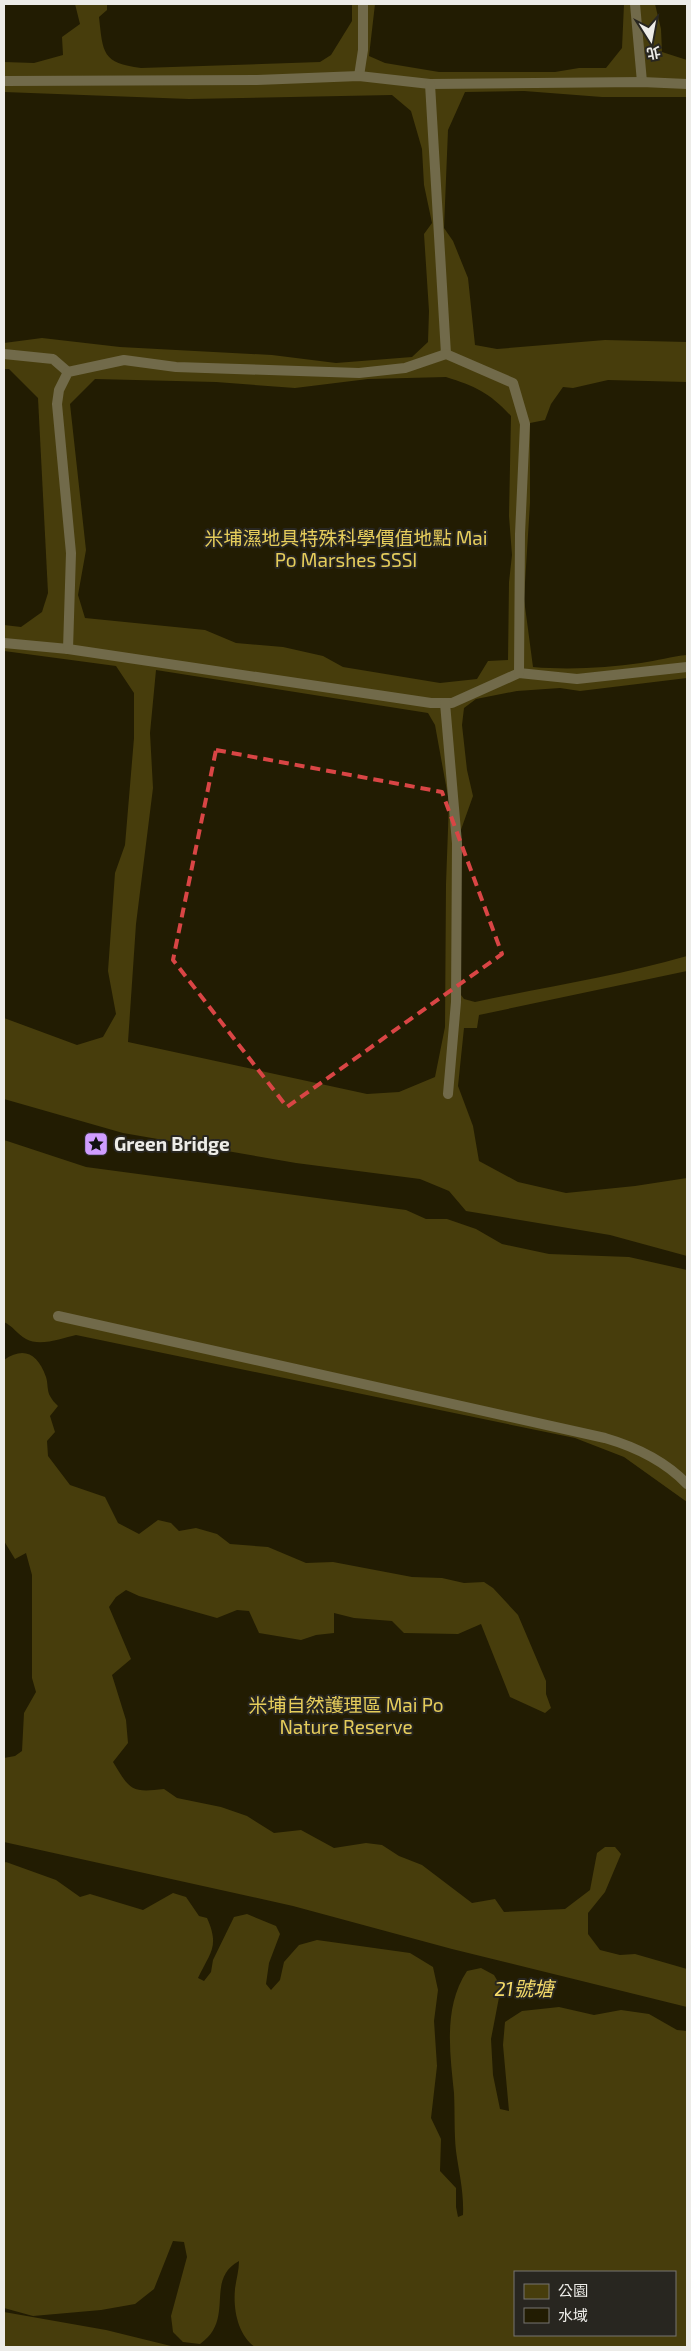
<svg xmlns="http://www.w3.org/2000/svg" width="691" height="2351" viewBox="0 0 691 2351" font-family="'Exo 2','Noto Sans TC',sans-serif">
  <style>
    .green { fill: #473d0c; fill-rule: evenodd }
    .water { fill: #221c02 }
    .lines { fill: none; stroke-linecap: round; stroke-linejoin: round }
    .service { stroke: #716a4a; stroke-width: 10 }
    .marked { fill: none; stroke: #d94545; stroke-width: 4; stroke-dasharray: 10 6; stroke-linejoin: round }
    .labels { text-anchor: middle; stroke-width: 4; stroke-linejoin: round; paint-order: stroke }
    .park-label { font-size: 19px; fill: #e6cd5b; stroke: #282620 }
    .poi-label { font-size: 19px; font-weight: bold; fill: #edece8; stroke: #282620; text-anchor: start }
    .water-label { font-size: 20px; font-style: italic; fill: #f4da69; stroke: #282620 }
  </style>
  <rect width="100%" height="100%" fill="#32302a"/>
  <path class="green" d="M4,4H687V2347H4ZM515,2272H675V2335H515Z"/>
  <g class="water">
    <path d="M4,4H75L80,24L62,37L63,55L34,63L4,62Z"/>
    <path d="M107,4H352V21L331,55L320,62L141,68C102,63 103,53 99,17L107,10Z"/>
    <path d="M375,4H624L622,48L606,68H579L555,72H439L385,63L369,56Z"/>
    <path d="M655,4H687V60L662,52L661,29Z"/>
    <path d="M524,91L602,97H687V342L605,340L497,349L475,345L468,278L453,241L444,228L448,130L465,92Z"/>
    <path d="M4,92L189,99L392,95L411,111L422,149L424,185L432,223L424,234L429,311L428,342L412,357L336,363L272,355L120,347L42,338L4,343Z"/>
    <path d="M4,369H9L38,398L48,593L42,612L21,627L4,625Z"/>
    <path d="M446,377C475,386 490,393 511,416L509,516L512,555L509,582L508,660L488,661L477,679L440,683L343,667L323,656L283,647L236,643L205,630L85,618L78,595L86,550L70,404L95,379L216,382L295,388L368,379Z"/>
    <path d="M608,380L687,382V655C672,656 657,661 641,663C606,668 568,670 533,667L524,599L530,503V423L545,420L551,404L563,387L573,388Z"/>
    <path d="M4,651L116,666L134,693V738L125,845L115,873L108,971L116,1014L103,1037L77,1045L4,1018Z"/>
    <path d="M156,670L428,713L435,725L449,802L446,884L445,1027L435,1077L399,1092L367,1094L128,1042L136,924L153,788L150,733Z"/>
    <path d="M687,678V956C618,976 545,987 475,1002L464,999L455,987L458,838L473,796L467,770L462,725L464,708L476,699L517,691L560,688L580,691Z"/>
    <path d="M687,971V1178L635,1186L566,1193L518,1182L479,1161L473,1126L458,1086L464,1028H477L479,1015Z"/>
    <path d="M4,1099L123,1133L296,1163L420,1179L449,1191L466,1211L610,1235L687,1256V1270L629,1257L549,1254L502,1244L476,1229L447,1219H426L406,1210L86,1167L4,1140Z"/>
    <path d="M4,1322C13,1326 17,1334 26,1339C40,1347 62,1338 76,1335L575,1438L624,1457L687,1502V1969L635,1954L620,1955L600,1950L588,1934V1913L605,1892L621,1854L615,1847H605L597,1853L590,1890L565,1909L504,1912L495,1899L472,1903L422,1865L399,1856L382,1845L366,1843L334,1848L301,1830L274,1833L247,1816L221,1807L177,1798L164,1789C131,1793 130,1790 113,1762L128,1743L126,1720L112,1675L131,1659L109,1607L116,1597L126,1590L139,1596L217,1618L237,1610L249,1611L259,1633L301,1640L316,1635L334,1633V1613L354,1618L392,1621L404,1633L458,1634L481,1624L510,1697L545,1713L551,1708L546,1694V1681L518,1615L493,1588L484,1582L464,1583L442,1578L412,1577L333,1562L306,1563L268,1547L230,1544L217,1534L196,1528L179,1531L171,1523L158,1520L139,1534L118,1523L105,1497L70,1485L48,1456L47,1441L55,1432L50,1416L58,1406C55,1403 52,1400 50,1396C47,1391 48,1383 46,1377C38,1354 24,1346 4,1360Z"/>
    <path d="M4,1541L15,1559L26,1553L32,1575V1678L36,1692L24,1713L22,1751L15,1756L4,1758Z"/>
    <path d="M4,1842L293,1906L452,1949L687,2007V2031L677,2030L649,2014L621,2010L594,2015L559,2007L522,2011L505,2022L503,2045L509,2111L500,2109L493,2075L491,2039L501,1987L494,1975L481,1968L467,1971C443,2007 450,2053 454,2093C455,2112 454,2132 456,2151C459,2173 464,2192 463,2215L458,2217L456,2207V2188L440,2171L441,2139L431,2118L437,2066L434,2021L438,1990L433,1967L410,1953L317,1940L299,1945L284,1962L280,1980L271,1990L266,1984L269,1963L280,1934L276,1926L247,1914L234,1917L213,1960L211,1972L204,1981L198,1978C210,1952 220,1947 207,1918L199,1916L186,1897L173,1893L143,1910L90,1894L80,1897L56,1880L6,1862L4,1863Z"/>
    <path d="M173,2241L184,2242L187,2257L171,2316L173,2332L183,2342L200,2344C236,2319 204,2280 239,2261C239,2271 236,2280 235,2289C233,2310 238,2335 255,2347H175L106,2330L4,2312V2308L33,2316L101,2310L135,2304L154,2289Z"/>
  </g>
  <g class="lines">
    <g class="service">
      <path d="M635,4L642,82"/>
      <path d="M359,76L363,50V4"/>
      <path d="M4,81L257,80L359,76L430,84L642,82L687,84"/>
      <path d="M430,84L446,354"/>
      <path d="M4,354L53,359L68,372"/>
      <path d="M4,643L68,649L431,703H452L519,673L577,679L687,667"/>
      <path d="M68,649L71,553L57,404L59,390L68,372L124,360L176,367L359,373L405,368L446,354L513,383L525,424L520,534L519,673"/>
      <path d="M445,703L457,843L456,1002L448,1094"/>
      <path d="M58,1316L605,1438C636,1447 665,1461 687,1484"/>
    </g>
  </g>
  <path class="marked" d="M216,750L442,792L502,954L287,1107L173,960Z"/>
  <defs>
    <symbol id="sight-square" viewBox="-11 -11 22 22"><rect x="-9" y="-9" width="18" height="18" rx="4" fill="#d09dff" stroke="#282620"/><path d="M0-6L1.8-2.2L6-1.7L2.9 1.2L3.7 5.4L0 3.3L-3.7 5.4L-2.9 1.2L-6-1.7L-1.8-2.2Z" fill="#111"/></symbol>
  </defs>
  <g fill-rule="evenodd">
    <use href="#sight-square" x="82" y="1130" width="28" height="28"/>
  </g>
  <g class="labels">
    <g class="park-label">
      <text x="346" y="545">米埔濕地具特殊科學價值地點 Mai<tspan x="346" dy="22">Po Marshes SSSI</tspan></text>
      <text x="346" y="1712">米埔自然護理區 Mai Po<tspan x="346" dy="22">Nature Reserve</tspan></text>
    </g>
    <g class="poi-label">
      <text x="114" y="1151">Green Bridge</text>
    </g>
    <g class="water-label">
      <text x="524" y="1996">21號塘</text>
    </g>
  </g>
  <rect width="691" height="2351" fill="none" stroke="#edece8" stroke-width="10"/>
  <rect x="514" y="2271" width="162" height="65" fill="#282620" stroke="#777570"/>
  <rect x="524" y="2284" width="25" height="15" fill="#473d0c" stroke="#777570"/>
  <text x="558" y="2296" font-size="15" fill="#edece8">公園</text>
  <rect x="524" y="2308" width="25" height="15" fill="#221c02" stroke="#777570"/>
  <text x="558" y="2321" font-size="15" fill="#edece8">水域</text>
  <g transform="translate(651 40) rotate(169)" stroke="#282620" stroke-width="4" paint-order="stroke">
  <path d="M0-4L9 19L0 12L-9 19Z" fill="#edece8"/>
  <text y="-8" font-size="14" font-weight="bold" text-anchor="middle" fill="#edece8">北</text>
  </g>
</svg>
